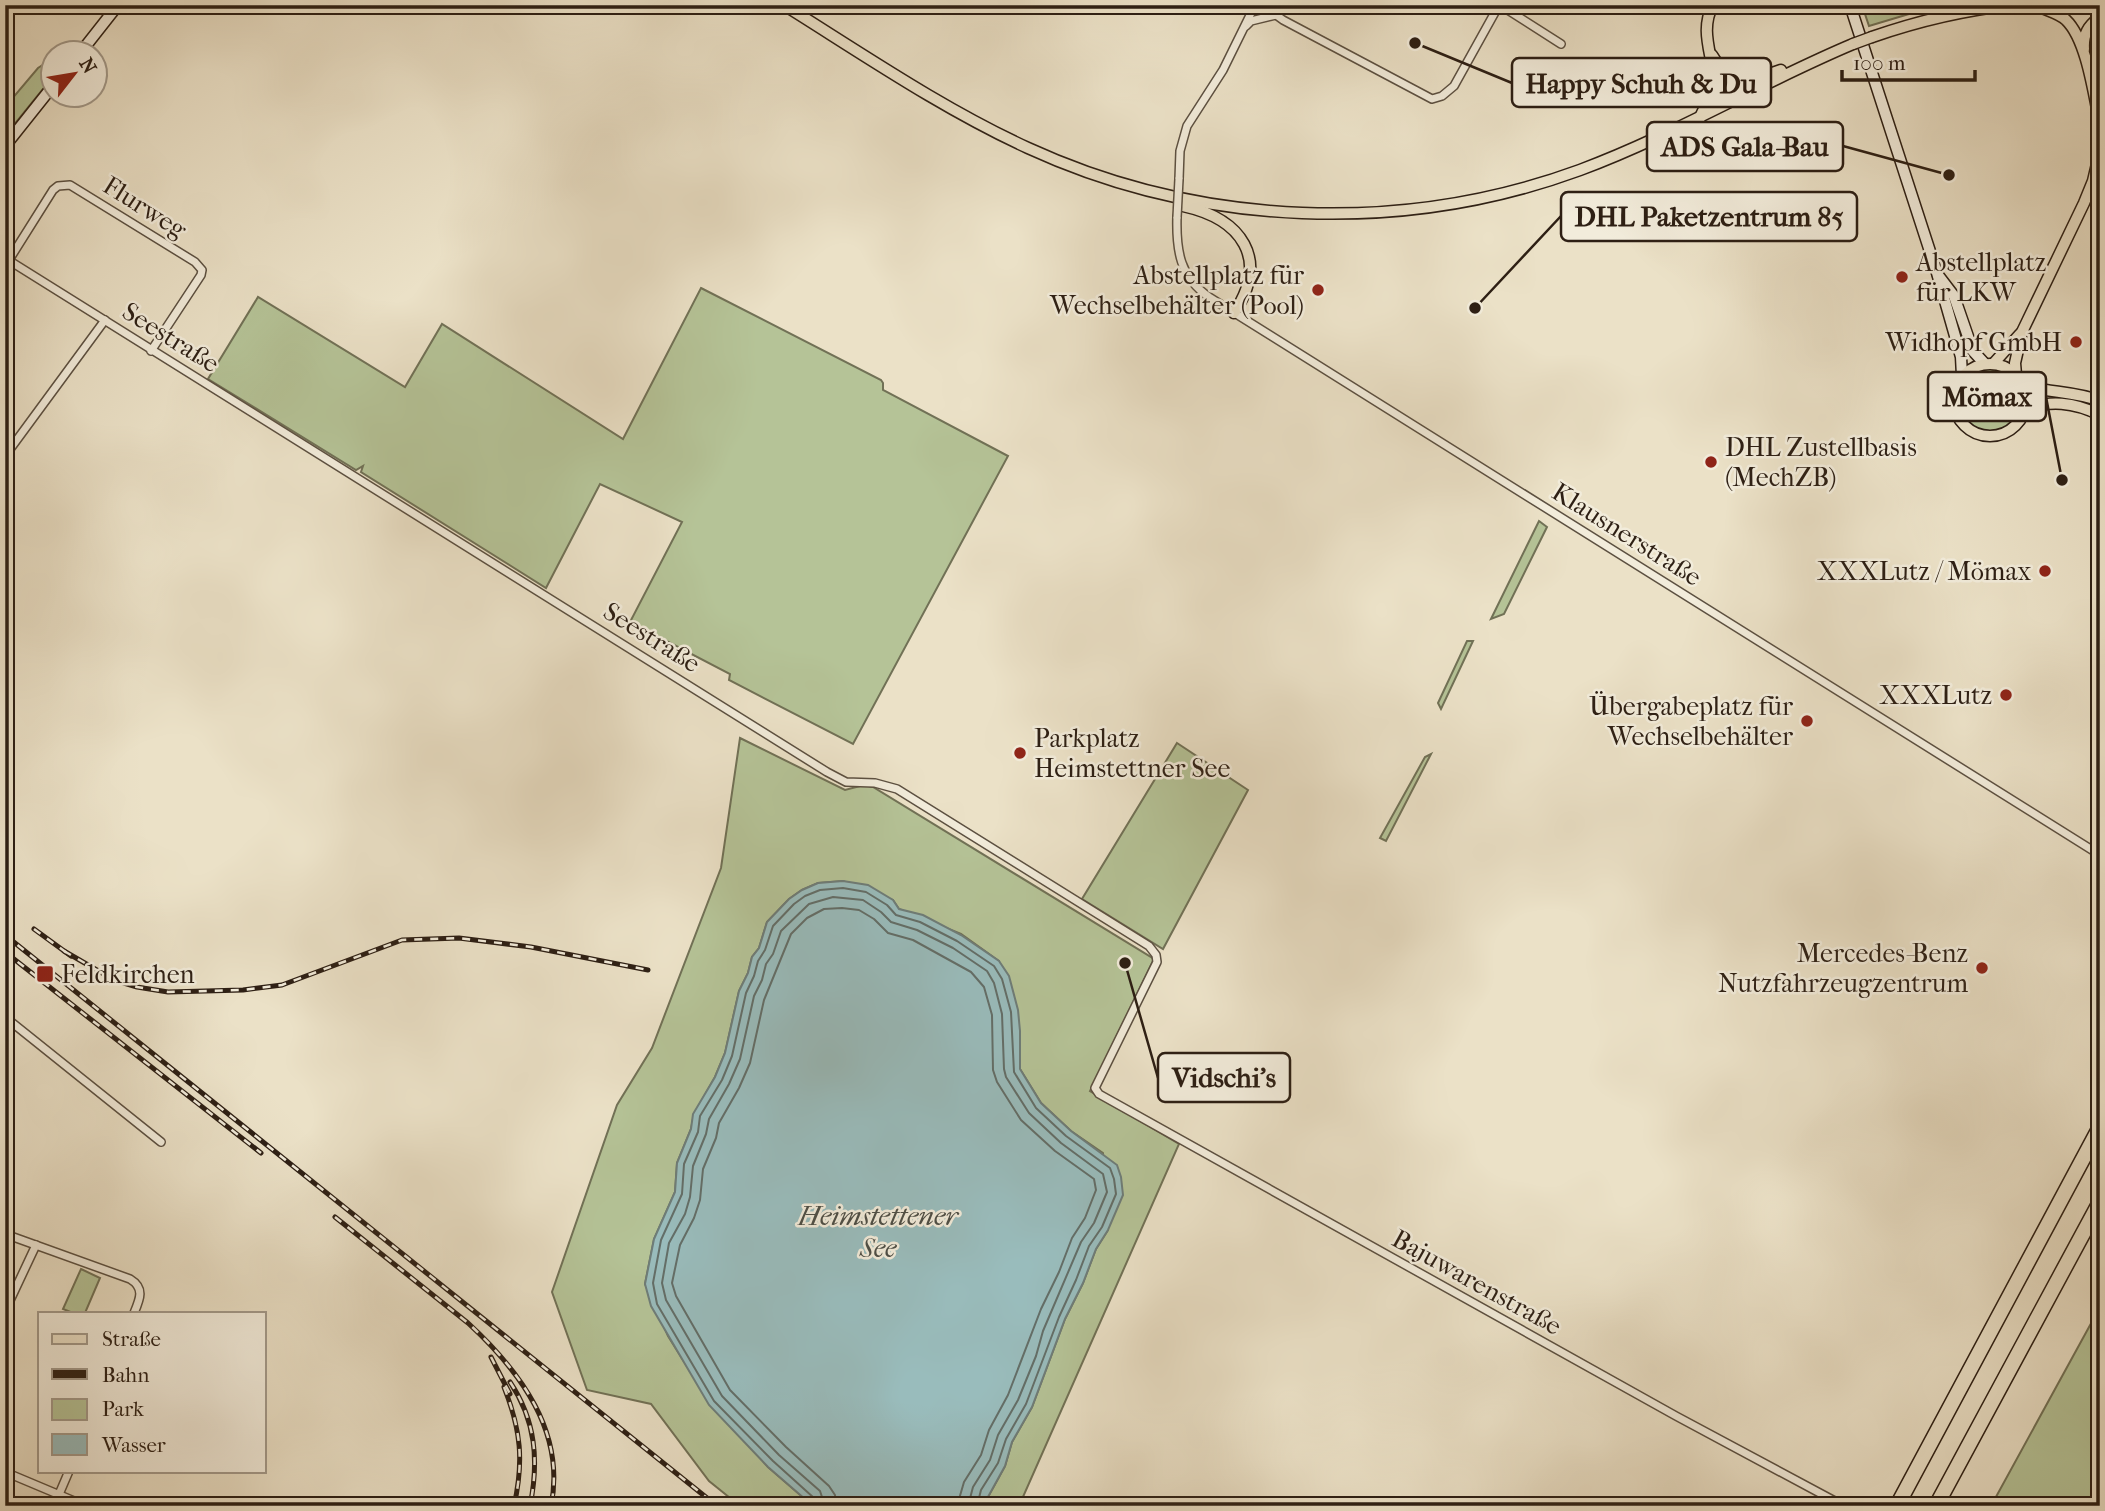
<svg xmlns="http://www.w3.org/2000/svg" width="2105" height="1511" viewBox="0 0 2105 1511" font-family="'IM FELL French Canon',serif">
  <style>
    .green { fill: #b5c397; stroke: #717156; stroke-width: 2 }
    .water { fill: #99bcbc; stroke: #6e7d79; stroke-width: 2 }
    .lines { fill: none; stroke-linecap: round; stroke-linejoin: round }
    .shore { stroke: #636e68; stroke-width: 2 }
    .street-casing { stroke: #5c5041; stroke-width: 10 }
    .secondary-casing { stroke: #2d1f14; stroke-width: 13 }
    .primary-casing { stroke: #2d1f14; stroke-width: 13 }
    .highway-casing { stroke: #2d1f14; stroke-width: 17 }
    .street { stroke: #f2ecdb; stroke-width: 7 }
    .secondary { stroke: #f2ecdb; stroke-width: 10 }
    .primary { stroke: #ebe1c7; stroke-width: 10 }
    .highway { stroke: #ebe1c7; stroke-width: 14 }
    .rail-casing { stroke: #2d1f14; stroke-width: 5 }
    .rail { stroke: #f2ecdb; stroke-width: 2.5; stroke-dasharray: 8; stroke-linecap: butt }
    .street-bridge-casing { stroke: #5c5041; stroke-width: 10; stroke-linecap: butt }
    .primary-bridge-casing { stroke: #2d1f14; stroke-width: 13; stroke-linecap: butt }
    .street-bridge { stroke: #f2ecdb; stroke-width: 7 }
    .primary-bridge { stroke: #ebe1c7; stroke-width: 10 }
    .poi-dot { fill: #8f2418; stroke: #f2ecdb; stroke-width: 2.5 }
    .labels { text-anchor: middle; stroke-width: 5; stroke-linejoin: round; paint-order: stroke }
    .street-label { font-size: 26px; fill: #2d1f14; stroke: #f2ecdb }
    .poi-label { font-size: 26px; fill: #2d1f14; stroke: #f2ecdb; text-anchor: end }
    .water-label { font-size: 28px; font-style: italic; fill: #4d4e46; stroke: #f2ecdb }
    .leader { fill: none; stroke: #2d1f14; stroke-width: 2.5 }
    .callout-dot { fill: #2d1f14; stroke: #f2ecdb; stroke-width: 2.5 }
    .callout { fill: #f2ecdb; stroke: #2d1f14; stroke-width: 2.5 }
    .callout-label { font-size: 28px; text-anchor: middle; font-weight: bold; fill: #2d1f14 }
  </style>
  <rect width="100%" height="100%" fill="#ebe1c7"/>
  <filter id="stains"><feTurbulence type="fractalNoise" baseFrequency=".00286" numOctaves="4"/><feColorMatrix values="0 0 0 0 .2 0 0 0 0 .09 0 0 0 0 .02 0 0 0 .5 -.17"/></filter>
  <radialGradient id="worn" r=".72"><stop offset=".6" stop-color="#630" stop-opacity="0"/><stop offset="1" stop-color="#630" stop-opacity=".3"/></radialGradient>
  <g class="green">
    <path d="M1862,5H1939L1869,26Z"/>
    <path d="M52,59V78L5,136V107L38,68Z"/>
    <path d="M701,288L881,380L883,383V390L1008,456L853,744L729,680L730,674L630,622L682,522L600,484L546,588L361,472L363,466L356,470L208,379L258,297L405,387L442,324L623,439Z"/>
    <circle cx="1990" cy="399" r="32"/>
    <path d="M1539,521L1547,527L1504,614L1491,619Z"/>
    <path d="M1467,641H1473L1441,709L1438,703Z"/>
    <path d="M740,738L845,790L864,785L873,787L1154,959L1090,1091L1179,1144L1019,1506H983L1005,1466L1012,1442L1032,1407L1065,1319L1083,1283L1096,1249L1108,1230L1103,1153L1071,1131L1041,1103L1020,1069L1019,1052L999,961L961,934L899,909L893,900L843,881L818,883L802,890L789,899L767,922L759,948L752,957L748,973L739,991L725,1053L715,1077L694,1114L691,1129L677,1163L675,1192L654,1239L645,1284L668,1336L693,1376L768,1467L813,1506H740L709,1481L651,1404L587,1390L552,1292L617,1105L652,1048L721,868Z"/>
    <path d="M1177,743L1248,790L1163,949L1082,899Z"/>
    <path d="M1431,754L1386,841L1380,838L1425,757Z"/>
    <path d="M81,1269L100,1278L85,1313H73L63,1309Z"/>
    <path d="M2100,1307V1506H1991Z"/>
  </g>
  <path class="water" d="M843,881L868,885L893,900L899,909L923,915L961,935L999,961L1009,976L1018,1010L1020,1031V1069L1041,1103L1071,1131L1117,1165L1121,1177L1123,1195L1108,1230L1096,1249L1083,1283L1065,1319L1032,1407L1012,1442L1005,1466L983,1506H813L768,1467L709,1405L651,1306L645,1284L654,1239L675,1192L677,1163L691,1129L693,1114L715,1077L725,1053L739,991L748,973L752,957L759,948L767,922L789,899L802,890L818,883Z"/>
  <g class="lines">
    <g class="shore">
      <path d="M817,1506L814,1498L773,1461L714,1401L657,1304L653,1283L661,1240L682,1194L684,1164L698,1132L700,1116L722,1080L732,1056L746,993L754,976L758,961L765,950L773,926L794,904L805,896L820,890L843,888L866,892L887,905L896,915L920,922L957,941L994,966L1002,979L1011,1012L1014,1072L1036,1108L1066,1136L1110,1168L1114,1179L1116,1194L1102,1227L1089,1246L1076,1280L1059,1317L1026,1404L1006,1439L998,1463L981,1490L977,1506"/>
      <path d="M825,1506L820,1491L779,1455L722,1396L666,1300L662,1283L669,1243L685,1214L690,1197L693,1166L706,1134L709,1119L729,1084L740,1059L754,996L762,980L766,964L773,954L781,931L809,904L833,897L863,900L881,912L891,922L917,930L953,948L987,971L994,983L1002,1014L1004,1069L1006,1077L1029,1113L1061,1143L1103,1174L1107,1192L1094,1223L1081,1242L1043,1331L1036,1356L1018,1400L998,1435L990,1460L973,1487L968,1506"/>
      <path d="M836,1506L835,1495L829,1486L786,1447L730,1390L676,1296L672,1283L680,1245L694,1218L700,1200L703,1169L716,1138L719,1123L739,1088L750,1063L764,1000L791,934L807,918L824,909L842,908L859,910L874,919L888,933L913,940L971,972L984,987L992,1015L993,1070L997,1082L1021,1120L1055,1151L1094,1179L1096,1190L1085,1218L1072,1238L1059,1272L1041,1309L1008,1395L989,1430L981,1455L964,1482L957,1506"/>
    </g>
    <defs>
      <g id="street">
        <path d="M1268,5L1272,12L1283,20L1432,99L1442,96L1454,86L1499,5"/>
        <path d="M1500,5L1561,44"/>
        <path d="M1246,26L1251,21L1276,15"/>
        <path d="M1179,179L1180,151L1187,126L1223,70L1255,5"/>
        <path d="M1177,217C1176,251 1180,277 1209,297L2100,855"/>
        <path d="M5,258L827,772L846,782L875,783L897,789L1149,946L1156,955L1157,962L1095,1088L1099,1094L1676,1416L1844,1506"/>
        <path d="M9,260L53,190L58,186L70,185L195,262L202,270L201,275L151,351"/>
        <path d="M5,456L105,320"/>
        <path d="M5,1017L161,1142"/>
        <path d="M5,1234L130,1279C145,1288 140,1299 134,1313"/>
        <path d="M5,1311L36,1245"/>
        <path d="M5,1472L86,1506"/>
        <path d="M54,1506L69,1471"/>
      </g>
      <g id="secondary">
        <path d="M1850,5L1937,273L1961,357L1962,376"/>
        <path d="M81,52L118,5"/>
        <path d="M5,146L52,87"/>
        <path d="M1938,275L1954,296L1973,351L1985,364"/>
      </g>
      <g id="primary">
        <path d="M784,5C864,55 943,109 1028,148C1200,227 1403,235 1580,170C1674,135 1760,83 1853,44"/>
        <path d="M2036,5C2046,11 2057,12 2066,20C2087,40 2094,96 2100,124"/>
        <path d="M1872,37C1918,21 1964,10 2013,5"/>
        <path d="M2084,49C2083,34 2088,26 2100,17"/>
        <path d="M1712,55C1732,88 1750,81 1781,70"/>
        <path d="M1700,118C1704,105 1715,97 1714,82C1713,55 1699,31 1713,5"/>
        <path d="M1183,206C1242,219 1270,259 1234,313"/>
        <circle cx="1990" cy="400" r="36"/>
        <path d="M1993,364L2020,334"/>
        <path d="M2016,375L2015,363L2022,332L2084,203L2093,181L2100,151"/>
        <path d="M2023,385C2048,393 2075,391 2100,401"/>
        <path d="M2024,412C2047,398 2076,403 2100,415"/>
      </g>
      <g id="highway">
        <path d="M1897,1506L2100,1127"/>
        <path d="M1936,1506L2100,1202"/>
      </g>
    </defs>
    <use href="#street" class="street-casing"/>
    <use href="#secondary" class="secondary-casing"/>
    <use href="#primary" class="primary-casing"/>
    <use href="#highway" class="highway-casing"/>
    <use href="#street" class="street"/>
    <use href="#secondary" class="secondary"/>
    <use href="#primary" class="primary"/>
    <use href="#highway" class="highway"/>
    <defs>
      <g id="rail">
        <path d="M5,424L10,418"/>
        <path d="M34,929L71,956"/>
        <path d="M5,935L717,1506"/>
        <path d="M64,951L114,980L137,987L168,992L243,990L282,985L402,940L459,938L531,947L648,970"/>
        <path d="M5,952L261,1153"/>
        <path d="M335,1217L468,1323C520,1371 566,1432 551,1506"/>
        <path d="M491,1357L510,1394"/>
        <path d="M510,1382C536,1421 539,1461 530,1506"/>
        <path d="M504,1387C521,1430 524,1461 514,1506"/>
      </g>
    </defs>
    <use href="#rail" class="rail-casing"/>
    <use href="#rail" class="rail"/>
    <defs>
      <path id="street-bridge" d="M1177,217L1179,179"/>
      <path id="primary-bridge" d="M1853,44L1872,37"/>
    </defs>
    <use href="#street-bridge" class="street-bridge-casing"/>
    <use href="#primary-bridge" class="primary-bridge-casing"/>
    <use href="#street-bridge" class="street-bridge"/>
    <use href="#primary-bridge" class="primary-bridge"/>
  </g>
  <g class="poi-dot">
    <circle cx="1902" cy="277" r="7"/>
    <circle cx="1318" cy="290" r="7"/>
    <circle cx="2076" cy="342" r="7"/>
    <circle cx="1711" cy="462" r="7"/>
    <circle cx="2045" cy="571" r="7"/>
    <circle cx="2006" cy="695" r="7"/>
    <circle cx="1807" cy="721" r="7"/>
    <circle cx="1020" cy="753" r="7"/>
    <circle cx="1982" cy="968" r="7"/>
    <rect x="36" y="965" width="18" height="18" rx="3.5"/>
  </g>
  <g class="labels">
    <g class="street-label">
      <text transform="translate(145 207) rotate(32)" y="9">Flurweg</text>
      <text transform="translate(171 337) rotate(32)" y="9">Seestraße</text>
      <text transform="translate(1627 534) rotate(32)" y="9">Klausnerstraße</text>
      <text transform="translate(652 637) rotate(32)" y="9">Seestraße</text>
      <text transform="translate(1477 1282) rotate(29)" y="9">Bajuwarenstraße</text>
    </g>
    <g class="poi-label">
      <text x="1916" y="271" text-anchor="start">Abstellplatz<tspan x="1916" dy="30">für LKW</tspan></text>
      <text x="1304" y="284">Abstellplatz für<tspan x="1304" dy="30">Wechselbehälter (Pool)</tspan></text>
      <text x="2062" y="351">Widhopf GmbH</text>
      <text x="1725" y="456" text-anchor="start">DHL Zustellbasis<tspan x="1725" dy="30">(MechZB)</tspan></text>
      <text x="2031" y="580">XXXLutz / Mömax</text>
      <text x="1992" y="704">XXXLutz</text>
      <text x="1793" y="715">Übergabeplatz für<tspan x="1793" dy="30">Wechselbehälter</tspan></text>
      <text x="1034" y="747" text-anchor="start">Parkplatz<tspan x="1034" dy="30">Heimstettner See</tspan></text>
      <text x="1968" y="962">Mercedes-Benz<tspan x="1968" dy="30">Nutzfahrzeugzentrum</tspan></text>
      <text x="61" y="983" text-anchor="start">Feldkirchen</text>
    </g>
    <g class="water-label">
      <text x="878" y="1225">Heimstettener<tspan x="878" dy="32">See</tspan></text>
    </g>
  </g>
  <path class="leader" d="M1415 43L1512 83M1949 175L1843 146M1475 308L1561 216M2062 480L2046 397M1125 963L1158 1078"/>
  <g class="callout-dot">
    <circle cx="1415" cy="43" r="7"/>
    <circle cx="1949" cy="175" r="7"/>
    <circle cx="1475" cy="308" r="7"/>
    <circle cx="2062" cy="480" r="7"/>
    <circle cx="1125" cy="963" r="7"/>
  </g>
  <g class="callout">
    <rect x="1512" y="58" width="259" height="49" rx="7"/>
    <rect x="1647" y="122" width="196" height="49" rx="7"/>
    <rect x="1561" y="192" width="296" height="49" rx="7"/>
    <rect x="1928" y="372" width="118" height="49" rx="7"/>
    <rect x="1158" y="1053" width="132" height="49" rx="7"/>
  </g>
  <g class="callout-label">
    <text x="1641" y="93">Happy Schuh &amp; Du</text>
    <text x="1745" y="156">ADS Gala-Bau</text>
    <text x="1709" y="226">DHL Paketzentrum 85</text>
    <text x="1987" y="406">Mömax</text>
    <text x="1224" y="1087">Vidschi's</text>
  </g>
  <rect width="2105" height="1511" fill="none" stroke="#ebe1c7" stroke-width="28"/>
  <rect x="7" y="7" width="2091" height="1497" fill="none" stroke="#2d1f14" stroke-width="3.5"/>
  <rect x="14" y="14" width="2077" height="1483" fill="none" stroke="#2d1f14" stroke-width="2"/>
  <rect x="38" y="1312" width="228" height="161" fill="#f2ecdb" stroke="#a39a8b" stroke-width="2"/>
  <rect x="52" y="1334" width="35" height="10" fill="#ebe1c7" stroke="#a39a8b" stroke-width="2"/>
  <text x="102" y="1346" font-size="21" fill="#2d1f14">Straße</text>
  <rect x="52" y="1369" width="35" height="10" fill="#2d1f14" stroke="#a39a8b" stroke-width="2"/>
  <text x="102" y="1382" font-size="21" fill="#2d1f14">Bahn</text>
  <rect x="52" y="1399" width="35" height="21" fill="#b5c397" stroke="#a39a8b" stroke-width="2"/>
  <text x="102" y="1416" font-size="21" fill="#2d1f14">Park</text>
  <rect x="52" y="1434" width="35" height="21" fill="#99bcbc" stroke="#a39a8b" stroke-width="2"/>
  <text x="102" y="1452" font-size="21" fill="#2d1f14">Wasser</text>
  <g transform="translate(74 74) rotate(59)"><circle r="33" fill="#f2ecdb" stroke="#a39a8b" stroke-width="2"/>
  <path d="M0-5L12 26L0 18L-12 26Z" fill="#8f2418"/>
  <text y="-10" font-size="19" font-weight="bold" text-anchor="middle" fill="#2d1f14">N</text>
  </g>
  <path d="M1842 70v10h133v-10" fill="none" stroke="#2d1f14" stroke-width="3.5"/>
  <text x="1853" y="70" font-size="21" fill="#2d1f14" stroke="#f2ecdb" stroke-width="5" paint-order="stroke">100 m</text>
  <rect width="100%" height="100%" filter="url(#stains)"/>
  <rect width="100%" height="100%" fill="url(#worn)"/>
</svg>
